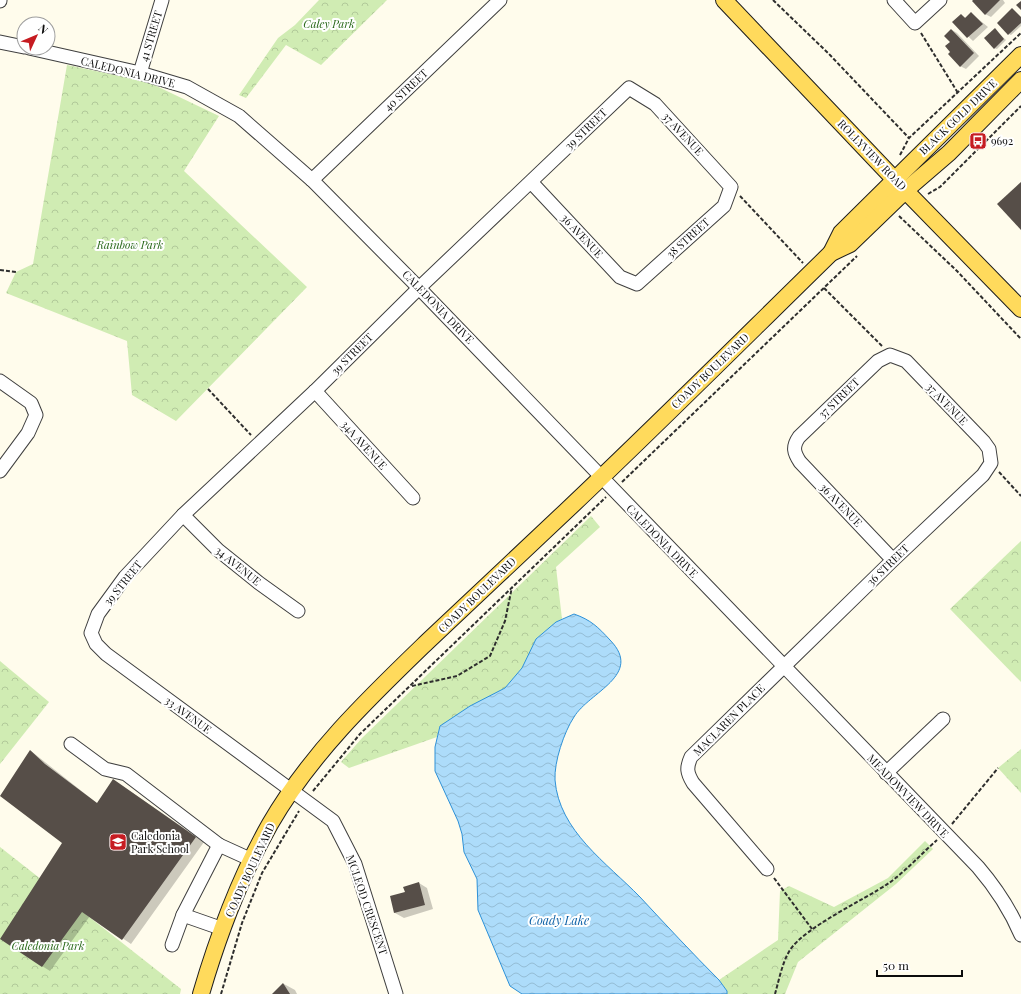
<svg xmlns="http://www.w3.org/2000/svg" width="1021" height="994" viewBox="0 0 1021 994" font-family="'Playfair Display',serif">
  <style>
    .park { fill: url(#park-crowns) }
    .water { fill: url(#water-waves); stroke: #2e91d7 }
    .shadow { fill: #0003 }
    .building { fill: #564e48 }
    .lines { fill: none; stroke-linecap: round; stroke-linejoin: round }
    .minor-casing { stroke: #3f3f3f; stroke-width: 15 }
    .major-casing { stroke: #1d1d1d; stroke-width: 18 }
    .path { stroke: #2e2e2e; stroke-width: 2; stroke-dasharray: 4 2; stroke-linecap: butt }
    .minor { stroke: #fff; stroke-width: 13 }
    .major { stroke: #ffda5c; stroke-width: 16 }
    .labels { text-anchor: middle; stroke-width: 4; stroke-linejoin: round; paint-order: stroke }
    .park-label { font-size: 11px; font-style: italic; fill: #286819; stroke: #fff }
    .street-label { font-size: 11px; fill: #0c0c0c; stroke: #fff }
    .poi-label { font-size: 11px; fill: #0c0c0c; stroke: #fff; text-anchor: start }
    .water-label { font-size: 12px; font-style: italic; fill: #0d61a7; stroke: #fff }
  </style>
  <defs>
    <pattern id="park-crowns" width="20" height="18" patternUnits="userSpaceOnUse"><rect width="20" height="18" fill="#d0ecb3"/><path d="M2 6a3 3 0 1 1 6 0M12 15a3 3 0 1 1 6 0" fill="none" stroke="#b1c999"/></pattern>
    <pattern id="water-waves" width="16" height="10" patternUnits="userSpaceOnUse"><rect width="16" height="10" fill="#addcfa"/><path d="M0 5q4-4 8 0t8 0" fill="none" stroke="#94bcd5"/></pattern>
  </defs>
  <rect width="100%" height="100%" fill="#fffcec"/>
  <g class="park">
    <path d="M319,0H387L321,65L286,45L246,98L239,95L278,38L295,25Z"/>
    <path d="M67,65L148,82L219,116L184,171L307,287L176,421L132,395L127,341L6,293L16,272L33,264Z"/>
    <path d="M591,516L600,527L556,567L562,619L556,622L536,639L522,668L505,688L440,726L437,737L349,768L341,762L362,738Z"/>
    <path d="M1021,541V682L950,609Z"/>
    <path d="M0,661L49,702L0,764Z"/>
    <path d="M1021,749V793L998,768Z"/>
    <path d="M925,841L933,849L896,884L798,962L785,994H727V991L719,980L778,940L780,891L789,886L834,907L888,878Z"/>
    <path d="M0,847L181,989L180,994H0Z"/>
  </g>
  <path class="water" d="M574,614C591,620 598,627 610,640C644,675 589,692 574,717C564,732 554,762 555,780C559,831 607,863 640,897C666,925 692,953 719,980L727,991V994H522L510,986L478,910L477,879L464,852L462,834L458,821L435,771V747L440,726L470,706L505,688L522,668L536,639L556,622Z"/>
  <g class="shadow">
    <path d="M975,0H1003L1005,3L991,17L985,14Z"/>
    <path d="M971,13L988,27L973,41L953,22L961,15L966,18Z"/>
    <path d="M1021,17V26L1011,35L1009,34Z"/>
    <path d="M952,30L957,33L979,56L966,69L960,66L951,52Z"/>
    <path d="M995,30L1006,40L997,49L994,48Z"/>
    <path d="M31,751L98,804L121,785L204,842L131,944L90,916L50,971L42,966L64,843Z"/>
    <path d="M419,883L427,888L433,909L404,918L395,913L391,897L406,892Z"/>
    <path d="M284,984L295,990L297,994H273Z"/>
  </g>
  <g class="building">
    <path d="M973,0H1000L985,15L972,1Z"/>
    <path d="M1021,1V10L1016,5Z"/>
    <path d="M1012,8L1021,17V23L1008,35L997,23Z"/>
    <path d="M971,12L983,24L967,38L952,22L961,14L965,18Z"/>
    <path d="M995,28L1004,39L994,49L984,38Z"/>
    <path d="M951,29L974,53L960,67L948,54L950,52L945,46L950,42L944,36Z"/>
    <path d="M1021,182V230L997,204Z"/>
    <path d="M30,750L45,764L97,803L113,779L196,837L122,940L82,912L42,967L0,939L62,843L0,796Z"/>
    <path d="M419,882L425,905L394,913L390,896L405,892L403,887Z"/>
    <path d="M283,983L290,994H272Z"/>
  </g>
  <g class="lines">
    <defs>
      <g id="minor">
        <path d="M894,0L915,23L940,0"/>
        <path d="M0,1V0"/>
        <path d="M0,42L24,47"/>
        <path d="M29,48L140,73L187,87L239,116L312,180L419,288L978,867C996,888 1010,909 1021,935"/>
        <path d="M140,73L162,0"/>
        <path d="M312,180L500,0"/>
        <path d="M0,381L31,403L36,415L28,433L0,471"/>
        <path d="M315,391L413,498"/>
        <path d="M183,515L218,550L259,583L298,611"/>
        <path d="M71,744L105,769L126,774L219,845"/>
        <path d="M886,773L943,719"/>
        <path d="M767,869L693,783C687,773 686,768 691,757L893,560L983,475L991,463L989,449L984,442L906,361L890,355L878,361L799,437C792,447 794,453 800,462L893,560"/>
        <path d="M223,929L183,915L219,845L252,860"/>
        <path d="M172,945L183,915"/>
        <path d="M396,994L355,864L333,821L106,654L96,644L91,633L98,614L125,577L183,515L315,391L419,288L629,88L655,104L731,187L724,206L637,284L620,277L531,182"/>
      </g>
      <g id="major">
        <path d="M724,0L895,180L1021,309"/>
        <path d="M831,253L841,233L1021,55"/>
        <path d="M201,994C218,936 240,877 270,824C311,753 370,697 428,641C474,598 519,555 565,512C655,427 743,339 831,253L850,244L906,190L949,153L1021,80"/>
      </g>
    </defs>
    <use href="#minor" class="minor-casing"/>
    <use href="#major" class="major-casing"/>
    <g class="path">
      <path d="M773,0L829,54L909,138"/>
      <path d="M921,33L958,93"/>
      <path d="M900,155L909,138L1021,33"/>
      <path d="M928,194L940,187L1021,106"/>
      <path d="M740,196L803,263"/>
      <path d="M899,216L957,271L1021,339"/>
      <path d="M0,270L16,272"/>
      <path d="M824,288L883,347"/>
      <path d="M208,389L251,435"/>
      <path d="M999,472L1021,496"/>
      <path d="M622,482L857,256"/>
      <path d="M412,686L457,676L490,656L505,621L512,587"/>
      <path d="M313,791L360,734L606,497"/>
      <path d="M952,824L998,768"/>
      <path d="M774,878L812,929"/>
      <path d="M221,994L242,923L262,873L299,811"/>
      <path d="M775,994C779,980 782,963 790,950C805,927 864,900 889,883C906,871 921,854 937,840"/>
    </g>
    <use href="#minor" class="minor"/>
    <use href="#major" class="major"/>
  </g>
  <defs>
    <symbol id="bus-square" viewBox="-11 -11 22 22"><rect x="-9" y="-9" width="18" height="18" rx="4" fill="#c61b21" stroke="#fff"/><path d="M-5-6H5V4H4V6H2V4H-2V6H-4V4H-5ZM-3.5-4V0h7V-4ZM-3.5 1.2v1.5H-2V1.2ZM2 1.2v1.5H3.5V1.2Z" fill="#fff"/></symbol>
    <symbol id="school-square" viewBox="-11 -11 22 22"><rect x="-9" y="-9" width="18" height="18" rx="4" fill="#c61b21" stroke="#fff"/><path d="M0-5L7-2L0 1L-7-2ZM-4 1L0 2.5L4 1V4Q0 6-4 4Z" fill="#fff"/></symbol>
  </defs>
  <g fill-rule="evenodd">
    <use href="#bus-square" x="968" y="131" width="20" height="20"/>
    <use href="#school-square" x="108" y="832" width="20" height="20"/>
  </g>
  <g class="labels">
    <g class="park-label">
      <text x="329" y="28">Caley Park</text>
      <text x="130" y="249">Rainbow Park</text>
      <text x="48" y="950">Caledonia Park</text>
    </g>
    <g class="street-label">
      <text transform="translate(151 36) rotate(-73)" y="4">41 STREET</text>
      <text transform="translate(128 72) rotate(14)" y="4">CALEDONIA DRIVE</text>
      <text transform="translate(406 90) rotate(-43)" y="4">40 STREET</text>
      <text transform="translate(958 117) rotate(-44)" y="4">BLACK GOLD DRIVE</text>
      <text transform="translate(586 129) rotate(-44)" y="4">39 STREET</text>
      <text transform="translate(683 134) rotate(47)" y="4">37 AVENUE</text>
      <text transform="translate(872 155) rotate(46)" y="4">ROLLYVIEW ROAD</text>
      <text transform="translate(582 236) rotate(47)" y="4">36 AVENUE</text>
      <text transform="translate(688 238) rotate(-42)" y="4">38 STREET</text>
      <text transform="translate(438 307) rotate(46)" y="4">CALEDONIA DRIVE</text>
      <text transform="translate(352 354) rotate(-45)" y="4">39 STREET</text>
      <text transform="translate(710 371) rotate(-44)" y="4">COADY BOULEVARD</text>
      <text transform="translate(839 398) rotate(-44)" y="4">37 STREET</text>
      <text transform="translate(947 404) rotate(46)" y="4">37 AVENUE</text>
      <text transform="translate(364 445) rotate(48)" y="4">34A AVENUE</text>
      <text transform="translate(841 505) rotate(46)" y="4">36 AVENUE</text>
      <text transform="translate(662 541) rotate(46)" y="4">CALEDONIA DRIVE</text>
      <text transform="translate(888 565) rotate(-44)" y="4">36 STREET</text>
      <text transform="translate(238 566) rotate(39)" y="4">34 AVENUE</text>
      <text transform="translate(123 583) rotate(-51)" y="4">39 STREET</text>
      <text transform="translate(477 595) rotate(-44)" y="4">COADY BOULEVARD</text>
      <text transform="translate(188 715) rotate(36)" y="4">33 AVENUE</text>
      <text transform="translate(729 720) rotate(-45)" y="4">MACLAREN PLACE</text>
      <text transform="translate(908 796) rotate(46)" y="4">MEADOWVIEW DRIVE</text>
      <text transform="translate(250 870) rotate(-65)" y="4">COADY BOULEVARD</text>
      <text transform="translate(367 905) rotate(71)" y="4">MCLEOD CRESCENT</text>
    </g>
    <g class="poi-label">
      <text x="991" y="145">9692</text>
      <text x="131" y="840">Caledonia<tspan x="131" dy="13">Park School</tspan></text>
    </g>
    <g class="water-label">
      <text x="559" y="925">Coady Lake</text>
    </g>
  </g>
  <g transform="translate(36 36) rotate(46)"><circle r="19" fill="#ffffff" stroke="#9e9e9e"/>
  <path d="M0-3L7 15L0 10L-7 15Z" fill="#c61b21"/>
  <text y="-6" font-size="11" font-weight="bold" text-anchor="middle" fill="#0c0c0c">N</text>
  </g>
  <path d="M877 970v6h85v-6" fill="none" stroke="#0c0c0c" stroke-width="2"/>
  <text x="883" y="970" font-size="12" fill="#0c0c0c" stroke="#ffffff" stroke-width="3" paint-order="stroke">50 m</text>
</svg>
